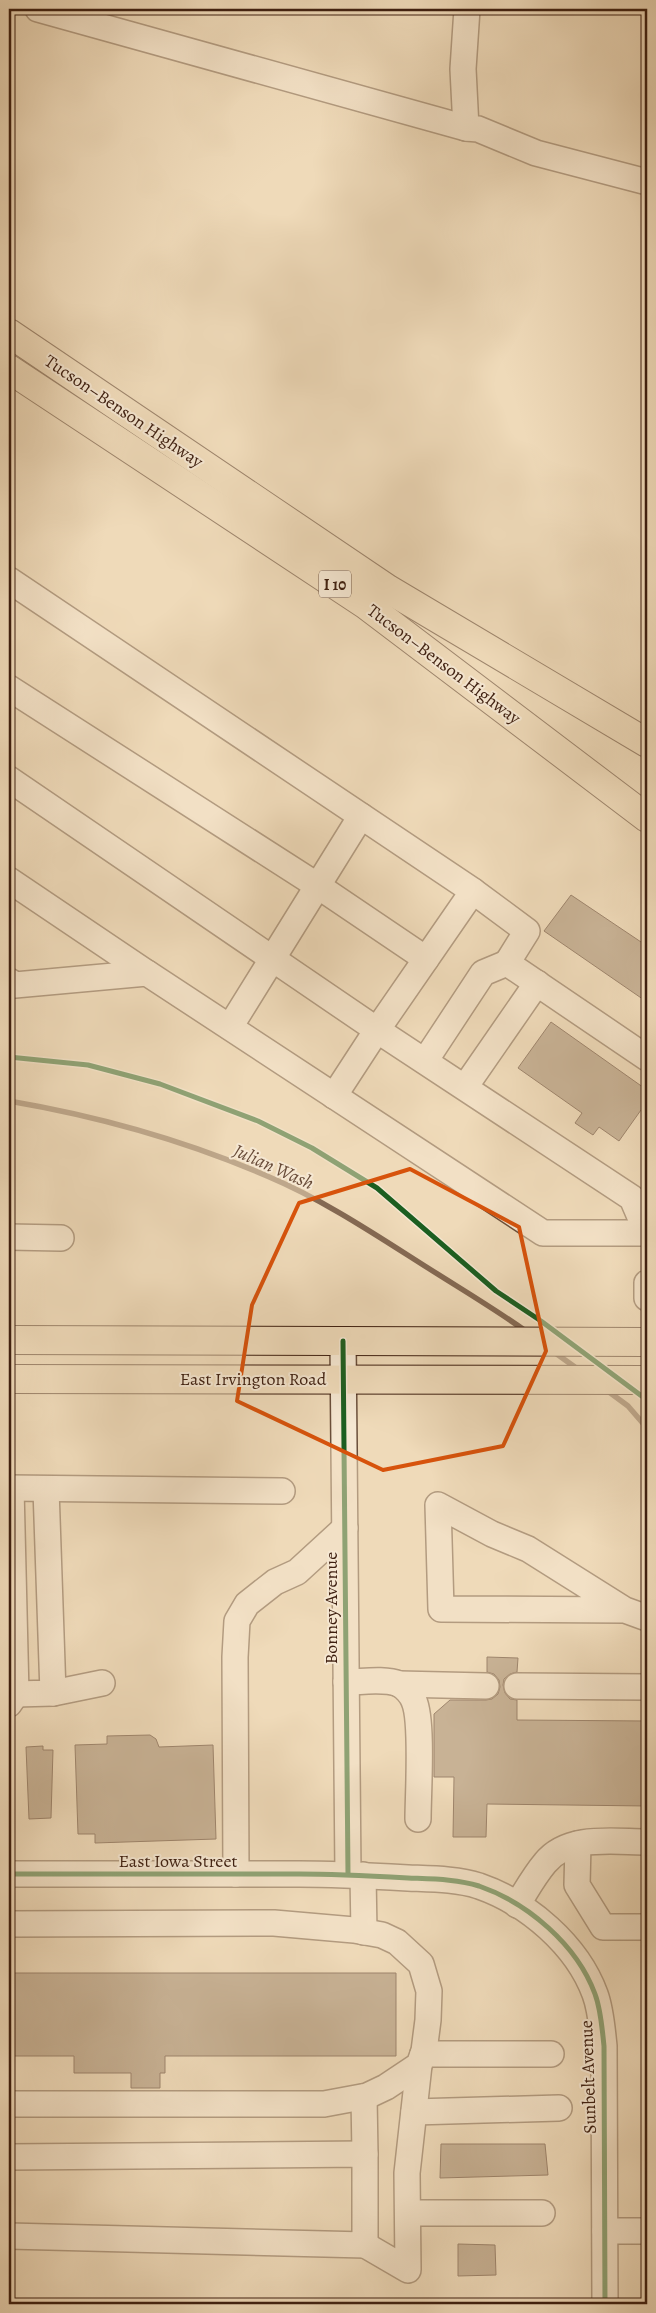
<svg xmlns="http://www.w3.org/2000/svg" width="656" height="2313" viewBox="0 0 656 2313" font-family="Alegreya,serif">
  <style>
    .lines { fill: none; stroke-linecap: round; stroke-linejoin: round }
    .stream { stroke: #846953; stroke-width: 5.5 }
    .building { fill: #9a8068; stroke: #3e1f10 }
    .minor-casing { stroke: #6a4e3a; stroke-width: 28 }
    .major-casing { stroke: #3e1f10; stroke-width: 30 }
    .highway-casing { stroke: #3e1f10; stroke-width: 30 }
    .minor { stroke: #f5e7d2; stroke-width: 25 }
    .major { stroke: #efdab9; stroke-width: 28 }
    .highway { stroke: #efdab9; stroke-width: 28 }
    .cycleway-casing { stroke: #f5e7d2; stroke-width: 8 }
    .cycleway { stroke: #1b5e20; stroke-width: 5 }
    .marked { fill: none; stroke: #d7530c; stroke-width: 4; stroke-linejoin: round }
    .labels { text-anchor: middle; stroke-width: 4; stroke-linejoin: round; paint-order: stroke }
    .shield { fill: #f5e7d2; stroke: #755b4a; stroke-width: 1 }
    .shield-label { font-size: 16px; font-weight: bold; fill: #3e1f10 }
    .street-label { font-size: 18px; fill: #3e1f10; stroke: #f5e7d2 }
    .water-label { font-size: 19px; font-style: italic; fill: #674a37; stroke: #f5e7d2 }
  </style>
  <rect width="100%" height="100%" fill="#efdab9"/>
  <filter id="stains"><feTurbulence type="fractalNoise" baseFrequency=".004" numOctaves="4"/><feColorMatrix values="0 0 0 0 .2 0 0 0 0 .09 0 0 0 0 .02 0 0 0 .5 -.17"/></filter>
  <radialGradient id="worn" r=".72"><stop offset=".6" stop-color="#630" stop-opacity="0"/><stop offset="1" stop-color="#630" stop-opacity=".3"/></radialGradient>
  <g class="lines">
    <g class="stream">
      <path d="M9,1101C97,1116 184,1140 267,1176C324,1200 376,1235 428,1268C461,1289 495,1309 527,1332"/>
      <path d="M554,1352L579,1370"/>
      <path d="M605,1389L628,1406L647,1428"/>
    </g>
  </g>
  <g class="building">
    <path d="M571,895L647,946V1002L544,931Z"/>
    <path d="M551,1022L647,1090V1115L641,1110L619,1141L599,1127L593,1135L575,1123L582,1113L518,1068Z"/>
    <path d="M487,1657L518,1658L517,1672L510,1674L504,1679L503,1685L505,1693L510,1699L517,1700V1720L647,1721V1806L487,1804L486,1837H453L454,1777H434V1714L450,1700H486L492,1699L498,1694L500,1687L499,1680L494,1674L487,1672Z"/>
    <path d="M150,1735L156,1739L159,1747L213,1745L216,1839L95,1843V1834H78L75,1745L107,1744V1736Z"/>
    <path d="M43,1746V1750H53L51,1818L29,1819L26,1747Z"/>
    <path d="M9,1973H396V2056H165V2073H160V2088H131V2073H74V2056H9Z"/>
    <path d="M441,2144H545L548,2175L440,2178Z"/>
    <path d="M458,2244L495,2245L496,2275L458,2276Z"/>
  </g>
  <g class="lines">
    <defs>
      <g id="minor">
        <path d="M38,9L466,128"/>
        <path d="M467,9L463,69L466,128L478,129L536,153L647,182"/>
        <path d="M9,580L473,891L527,931L507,963L647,1058"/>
        <path d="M9,688L318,886L426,959"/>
        <path d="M9,779L377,1030L473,891"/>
        <path d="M9,880L147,973"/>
        <path d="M9,981L15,985L147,973L543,1233H647"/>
        <path d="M230,1027L361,816"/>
        <path d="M425,1061L483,973L507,963"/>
        <path d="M465,1087L537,983"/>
        <path d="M334,1096L377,1030L632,1198L647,1233"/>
        <path d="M9,1237L61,1238"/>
        <path d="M647,1283V1298"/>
        <path d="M343,1341L348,1874"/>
        <path d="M9,1488L282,1491"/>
        <path d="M625,1610L441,1609L438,1505L492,1534L528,1549L625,1610L647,1618"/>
        <path d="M346,1682C361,1682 385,1678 399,1684C405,1687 412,1695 414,1701C423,1721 418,1794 418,1819"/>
        <path d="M399,1684L486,1686"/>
        <path d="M517,1686L647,1687"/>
        <path d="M53,1693L102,1683"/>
        <path d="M16,1694L53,1693L46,1489"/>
        <path d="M9,1704L16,1694L11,1488"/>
        <path d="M578,1844L577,1885L603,1927H647"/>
        <path d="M9,1874C106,1874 202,1874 299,1874C336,1874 372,1876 408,1878C432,1879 457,1879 479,1886C528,1903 577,1945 595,1994C601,2010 602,2028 604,2046L605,2304"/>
        <path d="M236,1874L235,1657L237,1621L247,1604L275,1582L297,1572L345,1528"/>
        <path d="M363,1875L364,1932"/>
        <path d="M517,1905C526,1891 534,1876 545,1863C568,1834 614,1842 647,1842"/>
        <path d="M9,1924L274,1923L354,1930L382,1935L397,1942L421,1964L429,1991L428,2020L424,2051L419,2065L386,2087L367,2096L324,2104H9"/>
        <path d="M423,2054H551"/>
        <path d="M364,2097L365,2154"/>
        <path d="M414,2112L559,2108"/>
        <path d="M9,2157L365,2154V2245L9,2236"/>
        <path d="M408,2213H542"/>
        <path d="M605,2231H647"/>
        <path d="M365,2245L408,2270L407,2173L419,2065"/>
      </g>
      <g id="major">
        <path d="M9,1340L647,1342"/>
        <path d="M9,1379L647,1380"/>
      </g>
      <g id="highway">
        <path d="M9,333L388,589L647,743"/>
        <path d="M9,369L366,605L647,818"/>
      </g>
    </defs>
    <use href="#minor" class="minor-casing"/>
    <use href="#major" class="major-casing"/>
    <use href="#highway" class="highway-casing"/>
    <use href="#minor" class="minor"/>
    <use href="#major" class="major"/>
    <use href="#highway" class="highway"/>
    <defs>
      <g id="cycleway">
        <path d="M9,1057L88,1065L160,1084L258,1121L312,1148L377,1188L496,1291L541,1321L647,1400"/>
        <path d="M343,1341L348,1874"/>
        <path d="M9,1874C106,1874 202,1874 299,1874C336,1874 372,1876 408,1878C432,1879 457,1879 479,1886C528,1903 577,1945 595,1994C601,2010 602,2028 604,2046L605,2304"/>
      </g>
    </defs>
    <use href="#cycleway" class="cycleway-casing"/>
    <use href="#cycleway" class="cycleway"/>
  </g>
  <path d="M0 0H656V2313H0ZM410,1169L519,1227L546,1351L503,1446L383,1470L237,1401L252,1305L299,1203Z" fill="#efdab9" fill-opacity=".55" fill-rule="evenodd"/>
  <path class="marked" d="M410,1169L519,1227L546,1351L503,1446L383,1470L237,1401L252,1305L299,1203Z"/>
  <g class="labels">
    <rect class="shield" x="319" y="570.5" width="32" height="27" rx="4"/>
    <g class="shield-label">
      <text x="335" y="590">I 10</text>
    </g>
    <g class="street-label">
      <text transform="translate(124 411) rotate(34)" y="6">Tucson–Benson Highway</text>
      <text transform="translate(444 664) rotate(37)" y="6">Tucson–Benson Highway</text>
      <text x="253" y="1385">East Irvington Road</text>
      <text transform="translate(331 1608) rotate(-90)" y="6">Bonney Avenue</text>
      <text x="178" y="1867">East Iowa Street</text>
      <text transform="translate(588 2077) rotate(-92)" y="6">Sunbelt Avenue</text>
    </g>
    <g class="water-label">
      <text transform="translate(274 1166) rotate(24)" y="7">Julian Wash</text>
    </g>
  </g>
  <rect width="656" height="2313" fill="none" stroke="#efdab9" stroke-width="30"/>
  <rect x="10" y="10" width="636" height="2293" fill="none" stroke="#3e1f10" stroke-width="2.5"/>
  <rect x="15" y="15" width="626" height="2283" fill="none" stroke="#3e1f10"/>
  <rect width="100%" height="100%" filter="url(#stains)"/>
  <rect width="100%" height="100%" fill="url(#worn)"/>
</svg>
